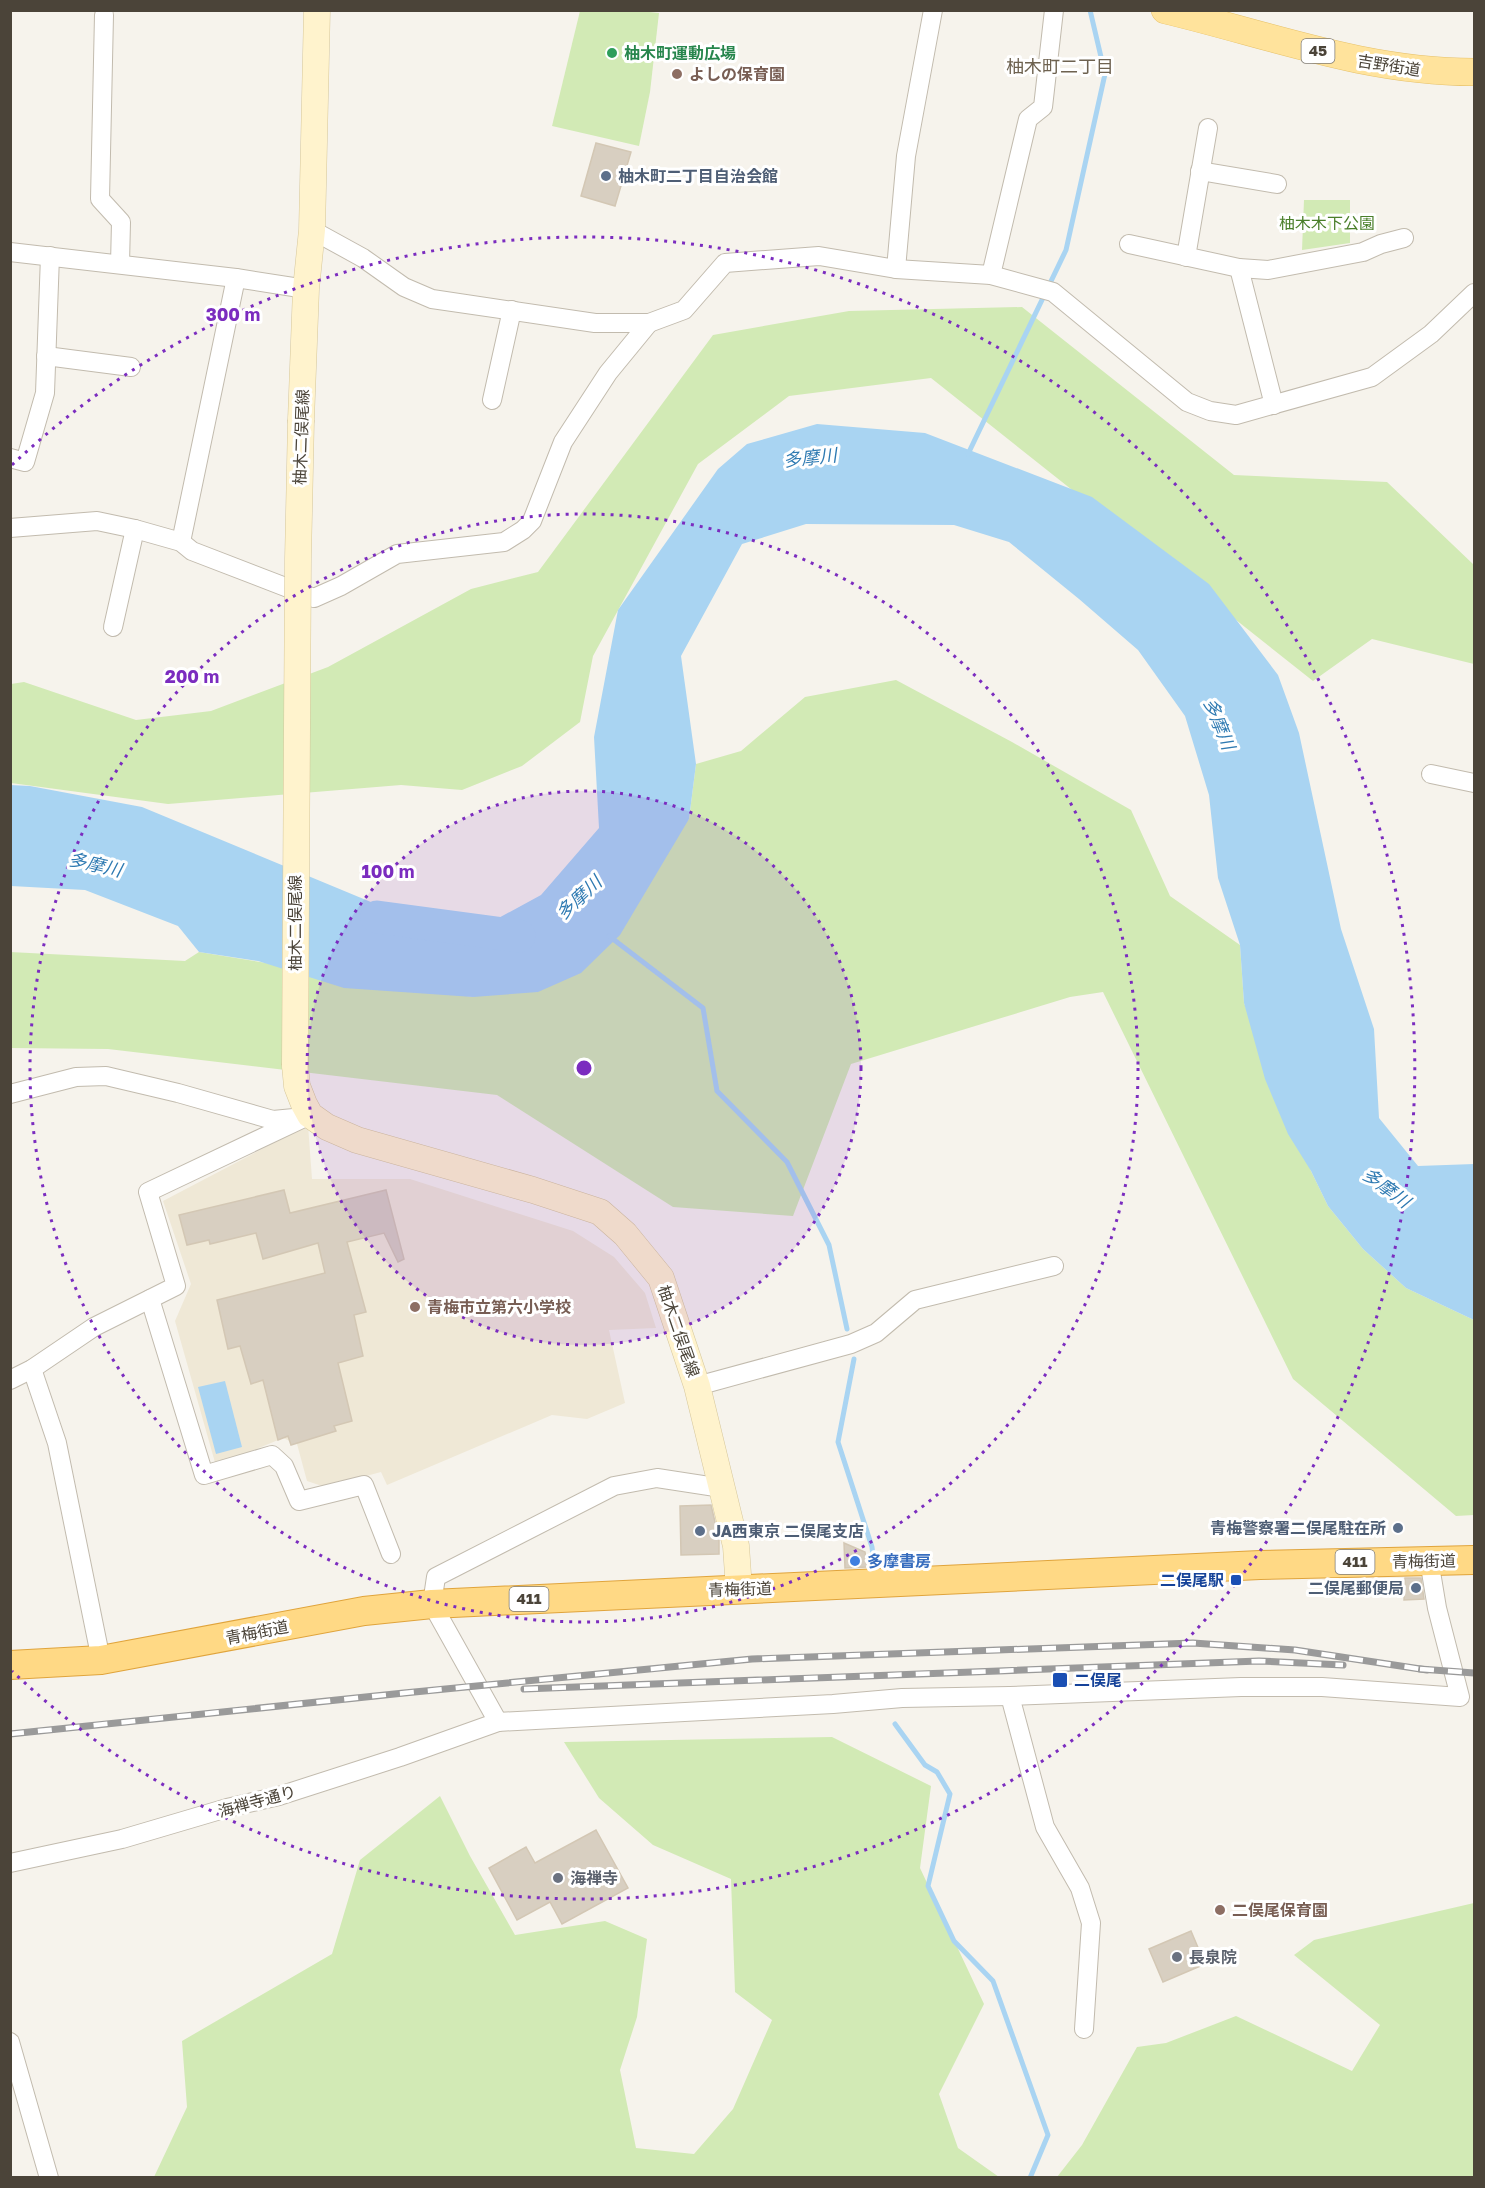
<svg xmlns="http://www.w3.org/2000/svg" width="1485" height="2188" viewBox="0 0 1485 2188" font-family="'Golos Text','Noto Sans JP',sans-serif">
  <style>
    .education { fill: #efe8d6 }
    .green { fill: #d2eab5 }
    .water { fill: #a9d4f2 }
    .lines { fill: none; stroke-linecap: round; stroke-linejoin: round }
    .stream { stroke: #a9d4f2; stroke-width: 5 }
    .river { stroke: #a9d4f2; stroke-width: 33 }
    .building { fill: #d8cfc1; stroke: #d3c7b4; stroke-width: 1.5 }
    .minor-casing { stroke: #c2bbae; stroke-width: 20 }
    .secondary-casing { stroke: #d6c79b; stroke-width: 27 }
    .primary-casing { stroke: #e6c16a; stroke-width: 28 }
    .trunk-casing { stroke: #e0a43c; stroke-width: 30 }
    .minor { stroke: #fff; stroke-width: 18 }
    .secondary { stroke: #fff3cd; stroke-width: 26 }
    .primary { stroke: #ffe39c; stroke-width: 27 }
    .trunk { stroke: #ffd985; stroke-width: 28 }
    .rail-casing { stroke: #9a9a9a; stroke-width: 7 }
    .rail { stroke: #fff; stroke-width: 4.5; stroke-dasharray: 14; stroke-linecap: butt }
    .secondary-bridge-casing { stroke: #d6c79b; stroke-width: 27; stroke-linecap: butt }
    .secondary-bridge { stroke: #fff3cd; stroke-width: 26 }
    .ring { fill: none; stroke: #7b2cbf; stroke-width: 3; stroke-dasharray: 3 6 }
    .leisure-dot { fill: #2e9e5b; stroke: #fff; stroke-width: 2 }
    .education-dot { fill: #8d6e63; stroke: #fff; stroke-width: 2 }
    .service-dot { fill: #5c6f8a; stroke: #fff; stroke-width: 2 }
    .shop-dot { fill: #3f7fe0; stroke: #fff; stroke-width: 2 }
    .transit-dot { fill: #1a4fb4; stroke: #fff; stroke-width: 2 }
    .worship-dot { fill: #6b7280; stroke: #fff; stroke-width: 2 }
    .labels { text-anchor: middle; stroke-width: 6; stroke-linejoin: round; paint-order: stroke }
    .shield { fill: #fff; stroke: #817c74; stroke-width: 1.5 }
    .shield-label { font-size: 15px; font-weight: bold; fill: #4b4439 }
    .leisure-label { font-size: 16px; font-weight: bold; fill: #27864d; stroke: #fff; text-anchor: start }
    .street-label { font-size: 16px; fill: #4b4439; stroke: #fff }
    .education-label { font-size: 16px; font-weight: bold; fill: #785e54; stroke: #fff; text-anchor: start }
    .service-label { font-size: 16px; font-weight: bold; fill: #4e5e75; stroke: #fff; text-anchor: start }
    .park-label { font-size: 16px; fill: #4a7f2a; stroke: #fff }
    .shop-label { font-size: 16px; font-weight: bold; fill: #366cbe; stroke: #fff; text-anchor: start }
    .transit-label { font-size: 16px; font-weight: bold; fill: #164399; stroke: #fff; text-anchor: end }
    .worship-label { font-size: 16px; font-weight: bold; fill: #5b616d; stroke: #fff; text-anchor: start }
    .neighbourhood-label { font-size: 18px; fill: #6e6250; stroke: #fff }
    .water-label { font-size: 18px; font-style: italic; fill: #2e7ab2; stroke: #fff }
    .centre { fill: #7b2cbf; stroke: #fff; stroke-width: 3 }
    .ring-label { font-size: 18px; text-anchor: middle; font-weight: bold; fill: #7b2cbf; stroke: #fff; stroke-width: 6; stroke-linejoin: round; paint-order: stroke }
  </style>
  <rect width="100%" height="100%" fill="#f6f3ec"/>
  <path class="education" d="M308,1125L312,1179H410L573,1231L614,1257L645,1293L656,1328L609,1330L625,1403L587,1419L552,1415L387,1485L381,1472L325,1487L307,1481L297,1444L283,1438L216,1466L175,1321L191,1284L163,1201Z"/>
  <g class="green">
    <path d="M630,10L659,13L650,92L639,146L552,126L580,11Z"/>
    <path d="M1304,200H1350V243L1302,250Z"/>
    <path d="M1022,307L1234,475L1387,482L1474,565V664L1372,639L1313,681L931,378L789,396L698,464L593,656L580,722L522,766L462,790L401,785L168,804L11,783V684L24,682L136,720L211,711L328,667L471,589L538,572L713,335L849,311Z"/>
    <path d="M896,680L1012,742L1131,810L1170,896L1240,945L1244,1003L1311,1171L1328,1206L1363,1249L1406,1288L1474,1320V1515L1456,1516L1293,1379L1103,992L1070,997L851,1064L793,1216L673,1207L497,1095L108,1049L11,1048L10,952L185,961L199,952L473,997L689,819L696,764L741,751L805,697Z"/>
    <path d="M832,1737L931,1786L920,1868L984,2004L939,2094L958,2148L999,2177H154L187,2107L182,2041L332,1954L360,1860L440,1796L470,1856L515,1935L605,1921L647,1939L637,2017L620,2070L636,2148L694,2154L733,2109L772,2020L735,1992L731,1879L653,1845L599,1798L564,1742Z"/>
    <path d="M1474,1903V2177H1057L1082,2145L1137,2047L1166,2043L1236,2016L1352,2071L1380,2025L1294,1955L1314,1940Z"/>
  </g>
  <g class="water">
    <path d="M817,424L925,433L1092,497L1209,584L1278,675L1299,733L1341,929L1374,1029L1379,1118L1418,1166L1474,1164V1320L1406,1288L1363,1249L1328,1206L1311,1171L1288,1134L1265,1079L1244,1003L1240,945L1218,878L1209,795L1185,716L1138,650L1079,599L1009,542L954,525L806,524L742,544L681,656L696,764L689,819L620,935L581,973L538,992L473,997L344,988L258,961L199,952L178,926L85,890L11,886L10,785L30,786L142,807L460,939L541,895L599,828L594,737L618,610L718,469L747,444Z"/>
    <path d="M225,1381L242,1447L216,1454L198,1387Z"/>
  </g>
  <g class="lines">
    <g class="stream">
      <path d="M968,454L1066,250L1105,74L1090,10"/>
      <path d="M609,936L703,1008L717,1091L787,1162L829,1245L847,1329"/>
      <path d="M854,1359L838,1442L872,1547L874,1566"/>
      <path d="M895,1724L925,1765L937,1772L950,1794L928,1886L954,1941L993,1981L1048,2135L1030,2178"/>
    </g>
    <path class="river" d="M377,917L519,936"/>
  </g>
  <g class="building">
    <path d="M596,143L631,152L615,206L581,196Z"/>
    <path d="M284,1190L290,1213L386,1190L404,1259L398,1262L384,1233L347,1242L366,1312L354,1315L363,1356L338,1363L352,1421L334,1426L336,1431L291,1445L288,1436L278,1440L263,1380L251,1384L240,1346L228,1349L217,1300L325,1273L318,1243L263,1259L256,1233L210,1244L209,1240L187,1245L179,1215Z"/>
    <path d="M711,1505L719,1539V1554L681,1555L680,1506Z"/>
    <path d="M844,1543L865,1552L867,1567L845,1568Z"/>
    <path d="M1405,1578H1421L1424,1599L1404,1600Z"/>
    <path d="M596,1830L628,1888L562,1924L550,1902L517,1920L489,1868L526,1847L535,1863Z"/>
    <path d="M1191,1931L1205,1964L1163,1982L1149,1949Z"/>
  </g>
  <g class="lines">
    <defs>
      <g id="minor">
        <path d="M104,15L100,199L121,222L120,264"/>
        <path d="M1200,171L1277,184"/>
        <path d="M312,230L363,258L404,287L432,299L595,323H649L684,310L725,263L819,256L896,269L991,275L1053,292L1187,402L1210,411L1236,415L1372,377L1431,334L1474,293"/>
        <path d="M1129,244L1239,268L1268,270L1363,252L1381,244L1404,238"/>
        <path d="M10,252L236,278L306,289"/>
        <path d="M1186,257L1208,128"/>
        <path d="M1239,268L1274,405"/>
        <path d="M896,269L906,156L933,10"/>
        <path d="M991,275L1028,119L1043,107L1054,10"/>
        <path d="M46,356L131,367"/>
        <path d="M492,400L512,310"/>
        <path d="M10,458L25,462L45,393L50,256"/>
        <path d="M10,528L97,521L135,529L181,542L192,551L314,598L341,586L397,554L504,542L523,530L532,521L563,442L608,373L649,323"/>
        <path d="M181,542L236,278"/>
        <path d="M113,627L135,529"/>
        <path d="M1431,774L1474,783"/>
        <path d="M10,1094L76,1077L106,1076L178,1093L273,1120L294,1118"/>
        <path d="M150,1299L204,1475L272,1455L284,1466L299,1501L364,1485L391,1554"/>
        <path d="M32,1369L57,1443L101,1660"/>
        <path d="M10,1380L32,1369L94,1327L176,1286L148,1192L310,1115"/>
        <path d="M697,1386L851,1344L876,1333L915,1300L1054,1266"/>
        <path d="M1010,1696L1045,1827L1080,1888L1091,1923L1084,2029"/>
        <path d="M498,1722L432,1604L436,1577L614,1486L657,1478L722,1488"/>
        <path d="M10,1863L122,1839L227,1808L279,1796L400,1757L498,1722L833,1704L902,1698L1010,1696L1241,1687H1322L1460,1697L1437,1608L1429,1560"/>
        <path d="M10,2042L49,2178"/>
      </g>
      <g id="secondary">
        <path d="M301,420L306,289L312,230L317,10"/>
        <path d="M295,1065L297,1086L304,1104L310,1115L327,1127L357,1140L533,1190L600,1212L625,1234L661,1278L697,1386L736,1546L739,1589"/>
      </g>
      <path id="primary" d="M1165,10C1270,35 1365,72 1474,72"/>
      <path id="trunk" d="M10,1665L101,1660L364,1611L432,1604L1260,1565L1474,1560"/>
    </defs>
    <use href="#minor" class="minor-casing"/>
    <use href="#secondary" class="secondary-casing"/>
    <use href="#primary" class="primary-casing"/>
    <use href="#trunk" class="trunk-casing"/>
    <use href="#minor" class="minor"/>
    <use href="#secondary" class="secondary"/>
    <use href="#primary" class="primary"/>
    <use href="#trunk" class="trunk"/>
    <defs>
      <g id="rail">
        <path d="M1420,1669L1474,1673"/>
        <path d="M524,1689L1259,1661L1343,1665"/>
        <path d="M10,1734L404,1693L752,1659L1193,1643L1295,1650L1427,1670"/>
      </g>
    </defs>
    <use href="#rail" class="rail-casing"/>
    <use href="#rail" class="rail"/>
    <defs>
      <path id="secondary-bridge" d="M295,1065L298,559L301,420"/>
    </defs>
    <use href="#secondary-bridge" class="secondary-bridge-casing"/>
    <use href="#secondary-bridge" class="secondary-bridge"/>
  </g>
  <circle cx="584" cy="1068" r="277" fill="#7b2cbf" fill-opacity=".12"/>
  <g class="ring">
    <circle cx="584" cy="1068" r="277"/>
    <circle cx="584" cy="1068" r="554"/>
    <path d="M12 465A831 831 0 1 1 12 1671"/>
  </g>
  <circle class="leisure-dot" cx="612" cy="53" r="6"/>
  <g class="education-dot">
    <circle cx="677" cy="74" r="6"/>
    <circle cx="415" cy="1307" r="6"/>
    <circle cx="1220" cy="1910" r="6"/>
  </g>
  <g class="service-dot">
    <circle cx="606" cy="176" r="6"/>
    <circle cx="1398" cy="1528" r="6"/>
    <circle cx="700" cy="1531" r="6"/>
    <circle cx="1416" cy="1588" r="6"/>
  </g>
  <circle class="shop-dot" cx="855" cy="1561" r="6"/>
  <g class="transit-dot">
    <rect x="1230" y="1574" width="12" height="12" rx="3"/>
    <rect x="1052" y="1672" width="16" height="16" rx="3"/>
  </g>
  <g class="worship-dot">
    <circle cx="558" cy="1878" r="6"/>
    <circle cx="1177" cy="1957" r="6"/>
  </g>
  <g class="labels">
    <g class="shield">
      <rect x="1301.5" y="39" width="33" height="24" rx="4.5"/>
      <rect x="1335.5" y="1550" width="39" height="24" rx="4.5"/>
      <rect x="509.5" y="1587" width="39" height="24" rx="4.5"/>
    </g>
    <g class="shield-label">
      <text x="1318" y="56">45</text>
      <text x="1355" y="1567">411</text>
      <text x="529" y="1604">411</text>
    </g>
    <g class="leisure-label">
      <text x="624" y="59">柚木町運動広場</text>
    </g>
    <g class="street-label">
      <text transform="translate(1389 65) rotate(9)" y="6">吉野街道</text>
      <text transform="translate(301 437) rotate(-88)" y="6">柚木二俣尾線</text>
      <text transform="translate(295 923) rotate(-90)" y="6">柚木二俣尾線</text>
      <text transform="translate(679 1331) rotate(71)" y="6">柚木二俣尾線</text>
      <text transform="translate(1424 1561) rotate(-1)" y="6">青梅街道</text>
      <text transform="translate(740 1589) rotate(-2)" y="6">青梅街道</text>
      <text transform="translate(257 1632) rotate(-11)" y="6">青梅街道</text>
      <text transform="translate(257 1801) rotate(-15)" y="6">海禅寺通り</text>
    </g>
    <g class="education-label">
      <text x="689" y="80">よしの保育園</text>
      <text x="427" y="1313">青梅市立第六小学校</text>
      <text x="1232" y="1916">二俣尾保育園</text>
    </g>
    <g class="service-label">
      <text x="618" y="182">柚木町二丁目自治会館</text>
      <text x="1386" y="1534" text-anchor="end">青梅警察署二俣尾駐在所</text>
      <text x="712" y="1537">JA西東京 二俣尾支店</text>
      <text x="1404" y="1594" text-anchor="end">二俣尾郵便局</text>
    </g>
    <g class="park-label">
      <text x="1327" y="229">柚木木下公園</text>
    </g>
    <g class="shop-label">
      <text x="867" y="1567">多摩書房</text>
    </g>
    <g class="transit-label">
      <text x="1224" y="1586">二俣尾駅</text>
      <text x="1074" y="1686" text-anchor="start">二俣尾</text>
    </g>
    <g class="worship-label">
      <text x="570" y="1884">海禅寺</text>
      <text x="1189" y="1963">長泉院</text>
    </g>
    <g class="neighbourhood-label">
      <text x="1060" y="73">柚木町二丁目</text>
    </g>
    <g class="water-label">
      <text transform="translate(810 458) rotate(-6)" y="6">多摩川</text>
      <text transform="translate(1219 724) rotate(68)" y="6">多摩川</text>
      <text transform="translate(95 865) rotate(13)" y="6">多摩川</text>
      <text transform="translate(579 898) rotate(-43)" y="6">多摩川</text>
      <text transform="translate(1386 1188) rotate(36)" y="6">多摩川</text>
    </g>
  </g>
  <circle cx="584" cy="1068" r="9" class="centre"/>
  <g class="ring-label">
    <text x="233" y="321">300 m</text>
    <text x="192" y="683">200 m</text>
    <text x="388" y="878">100 m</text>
  </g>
  <rect width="1485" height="2188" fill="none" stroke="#4b4439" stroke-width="24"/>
</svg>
